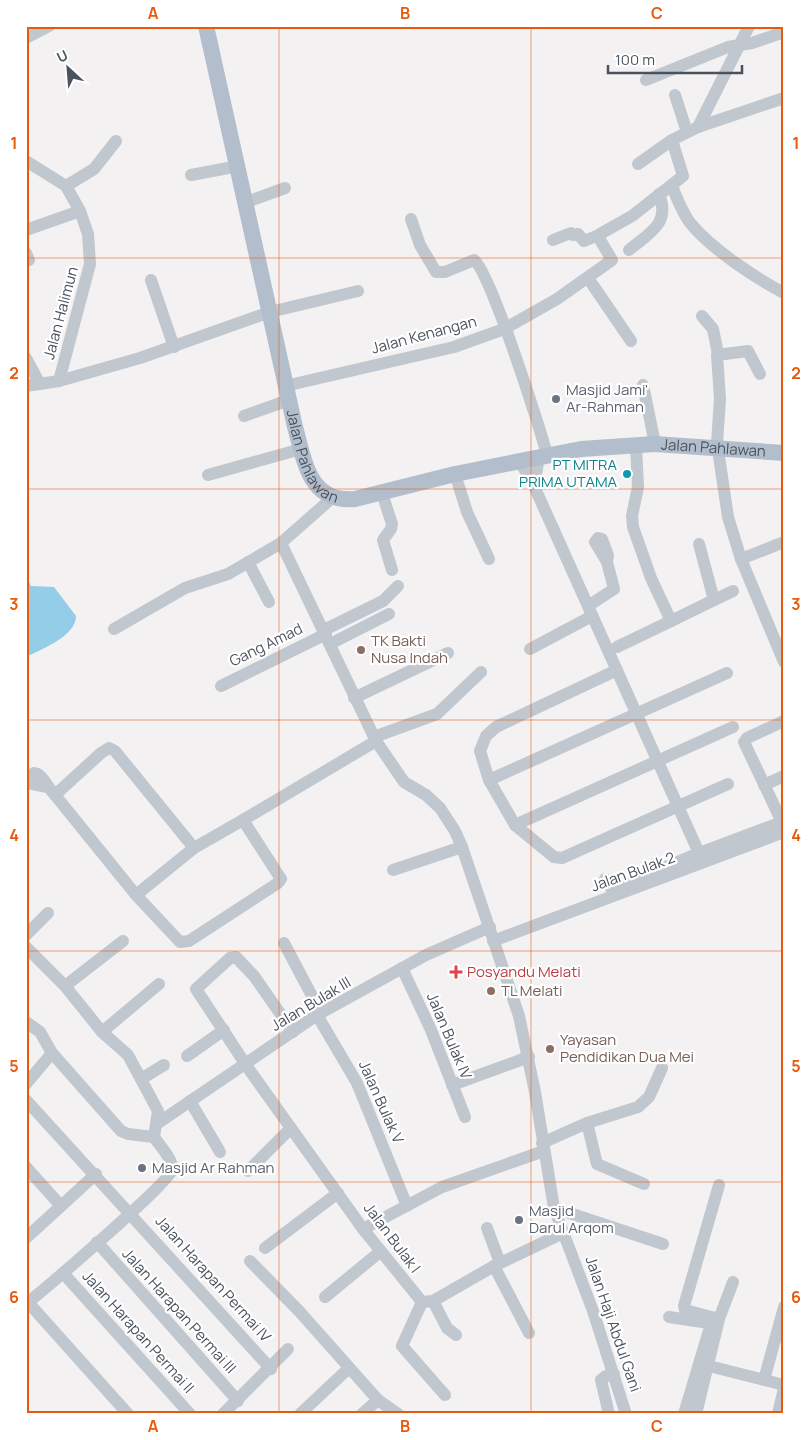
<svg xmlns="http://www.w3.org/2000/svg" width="810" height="1440" viewBox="0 0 810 1440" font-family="Manrope,sans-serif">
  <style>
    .water { fill: #93cde7 }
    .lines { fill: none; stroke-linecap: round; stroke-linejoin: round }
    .minor { stroke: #c0c7ce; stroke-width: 12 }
    .major { stroke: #b3becd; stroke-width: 16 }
    .grid { fill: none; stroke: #e8590c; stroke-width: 1; stroke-opacity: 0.55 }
    .worship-dot { fill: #6b7280; stroke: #fff; stroke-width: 2 }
    .culture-dot { fill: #0f9aa8; stroke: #fff; stroke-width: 2 }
    .education-dot { fill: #8d6e63; stroke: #fff; stroke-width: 2 }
    .health-dot { fill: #e0444e; stroke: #fff; stroke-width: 2 }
    .labels { text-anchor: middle; stroke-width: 4.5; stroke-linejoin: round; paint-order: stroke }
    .street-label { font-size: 15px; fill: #4a525d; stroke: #fff }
    .worship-label { font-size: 15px; fill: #5b616d; stroke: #fff; text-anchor: start }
    .culture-label { font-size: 15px; fill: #0d838f; stroke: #fff; text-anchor: end }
    .education-label { font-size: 15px; fill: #785e54; stroke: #fff; text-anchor: start }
    .health-label { font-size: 15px; fill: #be3a42; stroke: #fff; text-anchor: start }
    .neatline { fill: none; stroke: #e8590c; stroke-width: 2 }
    .grid-label { font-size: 16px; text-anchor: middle; font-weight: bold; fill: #e8590c }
  </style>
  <rect width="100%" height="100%" fill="#f3f1f1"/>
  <path class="water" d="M26,576L31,586L54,587L76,616C76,636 42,649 26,657Z"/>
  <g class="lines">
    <g class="minor">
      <path d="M26,38L49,26"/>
      <path d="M646,80L728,47L752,43L784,32"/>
      <path d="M675,95L687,132"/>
      <path d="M698,127L749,26"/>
      <path d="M26,161L66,186L80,211L88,234L90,264L59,381"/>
      <path d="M638,164L672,140"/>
      <path d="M191,175L239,166"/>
      <path d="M66,186L94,169L116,141"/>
      <path d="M672,186C677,199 683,214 691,224C713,250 754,277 784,293"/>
      <path d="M247,202L285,188"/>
      <path d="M411,219L420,245L436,272H445L474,260C488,266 541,430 547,455"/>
      <path d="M26,230L80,211"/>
      <path d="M553,240L571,233L573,235L578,234L584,241L599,235"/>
      <path d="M629,250C649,233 671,224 659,194"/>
      <path d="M26,253L29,260"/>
      <path d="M588,278L631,341"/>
      <path d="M151,280L174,347"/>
      <path d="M702,316L713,329L718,354"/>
      <path d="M26,358L40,384"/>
      <path d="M760,374L748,351L717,355L720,399L717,443L728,517L741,559L784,662"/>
      <path d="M643,385L655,444"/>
      <path d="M26,386L59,381L140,358L270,312L358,291"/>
      <path d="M285,386L454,347L504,329L557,299L612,260L599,238L600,234L632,216L683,176L672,140L698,127L784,98"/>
      <path d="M244,416L289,400"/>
      <path d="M519,460L534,486L699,853"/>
      <path d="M455,474L467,512L489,559"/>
      <path d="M208,475L301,449"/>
      <path d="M534,486L539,457"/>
      <path d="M382,493L392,524L391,529L383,540L392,570"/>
      <path d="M281,543L376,741L404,782L426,795L440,808L455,831L462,847L519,1016L535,1092L554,1208L593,1311L626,1414"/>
      <path d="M741,559L784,542"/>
      <path d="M248,562L269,602"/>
      <path d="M714,600L733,591"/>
      <path d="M588,606L614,589L607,562L595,542L598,538L602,539L608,555L607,562"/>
      <path d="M671,621L714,600L699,544"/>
      <path d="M114,629L185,588L228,574L281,543L332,498"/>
      <path d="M324,630L383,601L398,586"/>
      <path d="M330,644L389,614"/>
      <path d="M617,647L671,621L651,578L633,527L632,516L638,487L636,446"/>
      <path d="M530,649L592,616"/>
      <path d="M617,670L496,727L486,736L480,751L489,780L515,825L554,857L562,858L728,784"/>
      <path d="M221,686L326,634"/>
      <path d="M354,698L448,653"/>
      <path d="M784,721L747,738L744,742L782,822L784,821"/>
      <path d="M374,737L437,714L481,672"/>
      <path d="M489,780L727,673"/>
      <path d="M764,785L784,776"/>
      <path d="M46,787L32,784L29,777L34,773L38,774C46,780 47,787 55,795"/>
      <path d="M243,820L376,741"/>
      <path d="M515,825L733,727"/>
      <path d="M393,870L462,847"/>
      <path d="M605,879L610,887L615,888L699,853L782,822"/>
      <path d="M136,895L194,848L243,820L281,879L278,883L189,941L180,942L136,895L55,795L101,753L109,748L115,751L194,848"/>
      <path d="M26,935L48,913"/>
      <path d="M493,941L784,832"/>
      <path d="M284,943L321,1013"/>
      <path d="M26,947L65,986L102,1032L159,984"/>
      <path d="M402,968L431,1030L465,1117"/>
      <path d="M65,986L123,941"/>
      <path d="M317,1015L357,1083L407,1206"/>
      <path d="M26,1022L40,1032L52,1053L121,1131L128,1134L154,1137"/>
      <path d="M293,1032L254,976L236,957L230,958L196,989L248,1068L363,1229L422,1302L433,1301L494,1266L563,1233"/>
      <path d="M187,1056L224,1030"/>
      <path d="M141,1079L164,1065"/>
      <path d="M26,1084L52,1053"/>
      <path d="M452,1085L529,1057"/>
      <path d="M26,1100L271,1369"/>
      <path d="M190,1101L220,1152"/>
      <path d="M158,1123L317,1015L426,955L490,927"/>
      <path d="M587,1123L597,1164L644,1184"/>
      <path d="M542,1143L587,1123L638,1107L649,1097L662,1068"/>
      <path d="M26,1167L61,1206"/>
      <path d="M248,1171L291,1128"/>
      <path d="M719,1185L684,1306L685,1310L719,1319"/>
      <path d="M554,1208L663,1244"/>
      <path d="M487,1228L500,1263"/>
      <path d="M363,1229L442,1187L544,1151"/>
      <path d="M26,1238L96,1174"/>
      <path d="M97,1242L238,1401"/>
      <path d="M265,1248L338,1193"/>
      <path d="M250,1261L299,1311L378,1400L398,1414"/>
      <path d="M494,1266L529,1333"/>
      <path d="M63,1273L190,1414"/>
      <path d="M325,1297L381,1251"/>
      <path d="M26,1300L128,1414"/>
      <path d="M433,1301L447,1328L456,1335"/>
      <path d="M422,1302L402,1346L445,1395"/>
      <path d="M26,1304C46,1288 168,1184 172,1170C174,1160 159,1145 154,1137L158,1111L128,1055L102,1032"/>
      <path d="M669,1317L709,1323L710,1327L684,1414"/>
      <path d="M709,1366L784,1385"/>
      <path d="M764,1380L784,1307"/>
      <path d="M223,1414L288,1349"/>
      <path d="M300,1414L349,1368"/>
      <path d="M362,1414L378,1400"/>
      <path d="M609,1414L601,1380L606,1376L614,1374"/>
      <path d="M696,1414L719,1319L733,1282"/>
      <path d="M778,1414L784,1388"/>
    </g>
    <path class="major" id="s1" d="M206,26L295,427C305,462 309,503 355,499L455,474L581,449L655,444L784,453"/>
  </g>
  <path class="grid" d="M279,26V1414M531,26V1414M26,258H784M26,489H784M26,720H784M26,951H784M26,1182H784"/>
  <g class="worship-dot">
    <circle cx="556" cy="399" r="5"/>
    <circle cx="142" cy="1168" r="5"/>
    <circle cx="519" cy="1220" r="5"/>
  </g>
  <circle class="culture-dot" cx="627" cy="474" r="5"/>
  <g class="education-dot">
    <circle cx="361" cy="650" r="5"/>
    <circle cx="491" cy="991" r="5"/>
    <circle cx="550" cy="1049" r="5"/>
  </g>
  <path class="health-dot" d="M453.5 964.5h5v5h5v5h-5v5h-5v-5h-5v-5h5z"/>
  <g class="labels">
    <g class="street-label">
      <text transform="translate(61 313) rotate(-75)" y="5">Jalan Halimun</text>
      <text transform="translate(424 335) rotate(-15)" y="5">Jalan Kenangan</text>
      <text dy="5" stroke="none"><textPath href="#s1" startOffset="880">Jalan Pahlawan</textPath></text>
      <text dy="5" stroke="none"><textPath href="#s1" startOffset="446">Jalan Pahlawan</textPath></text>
      <text transform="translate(266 645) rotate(-26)" y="5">Gang Amad</text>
      <text transform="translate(633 872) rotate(-20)" y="5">Jalan Bulak 2</text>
      <text transform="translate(311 1004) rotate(-31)" y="5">Jalan Bulak III</text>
      <text transform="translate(449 1036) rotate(67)" y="5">Jalan Bulak IV</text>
      <text transform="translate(381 1102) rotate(66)" y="5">Jalan Bulak V</text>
      <text transform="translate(392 1238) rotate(53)" y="5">Jalan Bulak I</text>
      <text transform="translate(213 1279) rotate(48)" y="5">Jalan Harapan Permai IV</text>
      <text transform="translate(179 1311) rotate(48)" y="5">Jalan Harapan Permai III</text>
      <text transform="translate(613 1324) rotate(71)" y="5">Jalan Haji Abdul Gani</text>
      <text transform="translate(138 1332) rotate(48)" y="5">Jalan Harapan Permai II</text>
    </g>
    <g class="worship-label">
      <text x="566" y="395">Masjid Jami'<tspan x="566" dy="17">Ar-Rahman</tspan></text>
      <text x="152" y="1173">Masjid Ar Rahman</text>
      <text x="529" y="1216">Masjid<tspan x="529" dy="17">Darul Arqom</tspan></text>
    </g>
    <g class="culture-label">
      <text x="617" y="470">PT MITRA<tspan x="617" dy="17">PRIMA UTAMA</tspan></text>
    </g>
    <g class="education-label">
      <text x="371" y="646">TK Bakti<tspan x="371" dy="17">Nusa Indah</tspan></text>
      <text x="501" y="996">TL Melati</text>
      <text x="560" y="1045">Yayasan<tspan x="560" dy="17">Pendidikan Dua Mei</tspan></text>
    </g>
    <g class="health-label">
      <text x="467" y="977">Posyandu Melati</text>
    </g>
  </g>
  <rect width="810" height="1440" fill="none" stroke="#ffffff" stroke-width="55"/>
  <g transform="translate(68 68) rotate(334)" stroke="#ffffff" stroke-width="4" paint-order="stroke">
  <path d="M0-4L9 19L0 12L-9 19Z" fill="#4a525d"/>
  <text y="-8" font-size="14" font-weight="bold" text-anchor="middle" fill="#4a525d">U</text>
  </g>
  <path d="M608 65v8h134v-8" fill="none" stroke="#4a525d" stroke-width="2.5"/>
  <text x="615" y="65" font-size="15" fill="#4a525d" stroke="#ffffff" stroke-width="4" paint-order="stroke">100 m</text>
  <rect x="28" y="28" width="754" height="1384" class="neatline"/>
  <g class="grid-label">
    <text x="153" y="19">A</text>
    <text x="405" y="19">B</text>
    <text x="657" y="19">C</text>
    <text x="14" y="149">1</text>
    <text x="796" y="149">1</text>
    <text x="14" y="379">2</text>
    <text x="796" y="379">2</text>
    <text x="14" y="610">3</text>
    <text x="796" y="610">3</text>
    <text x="14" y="841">4</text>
    <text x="796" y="841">4</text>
    <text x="14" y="1072">5</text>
    <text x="796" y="1072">5</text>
    <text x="14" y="1303">6</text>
    <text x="796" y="1303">6</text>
    <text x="153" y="1432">A</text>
    <text x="405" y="1432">B</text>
    <text x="657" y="1432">C</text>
  </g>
</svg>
